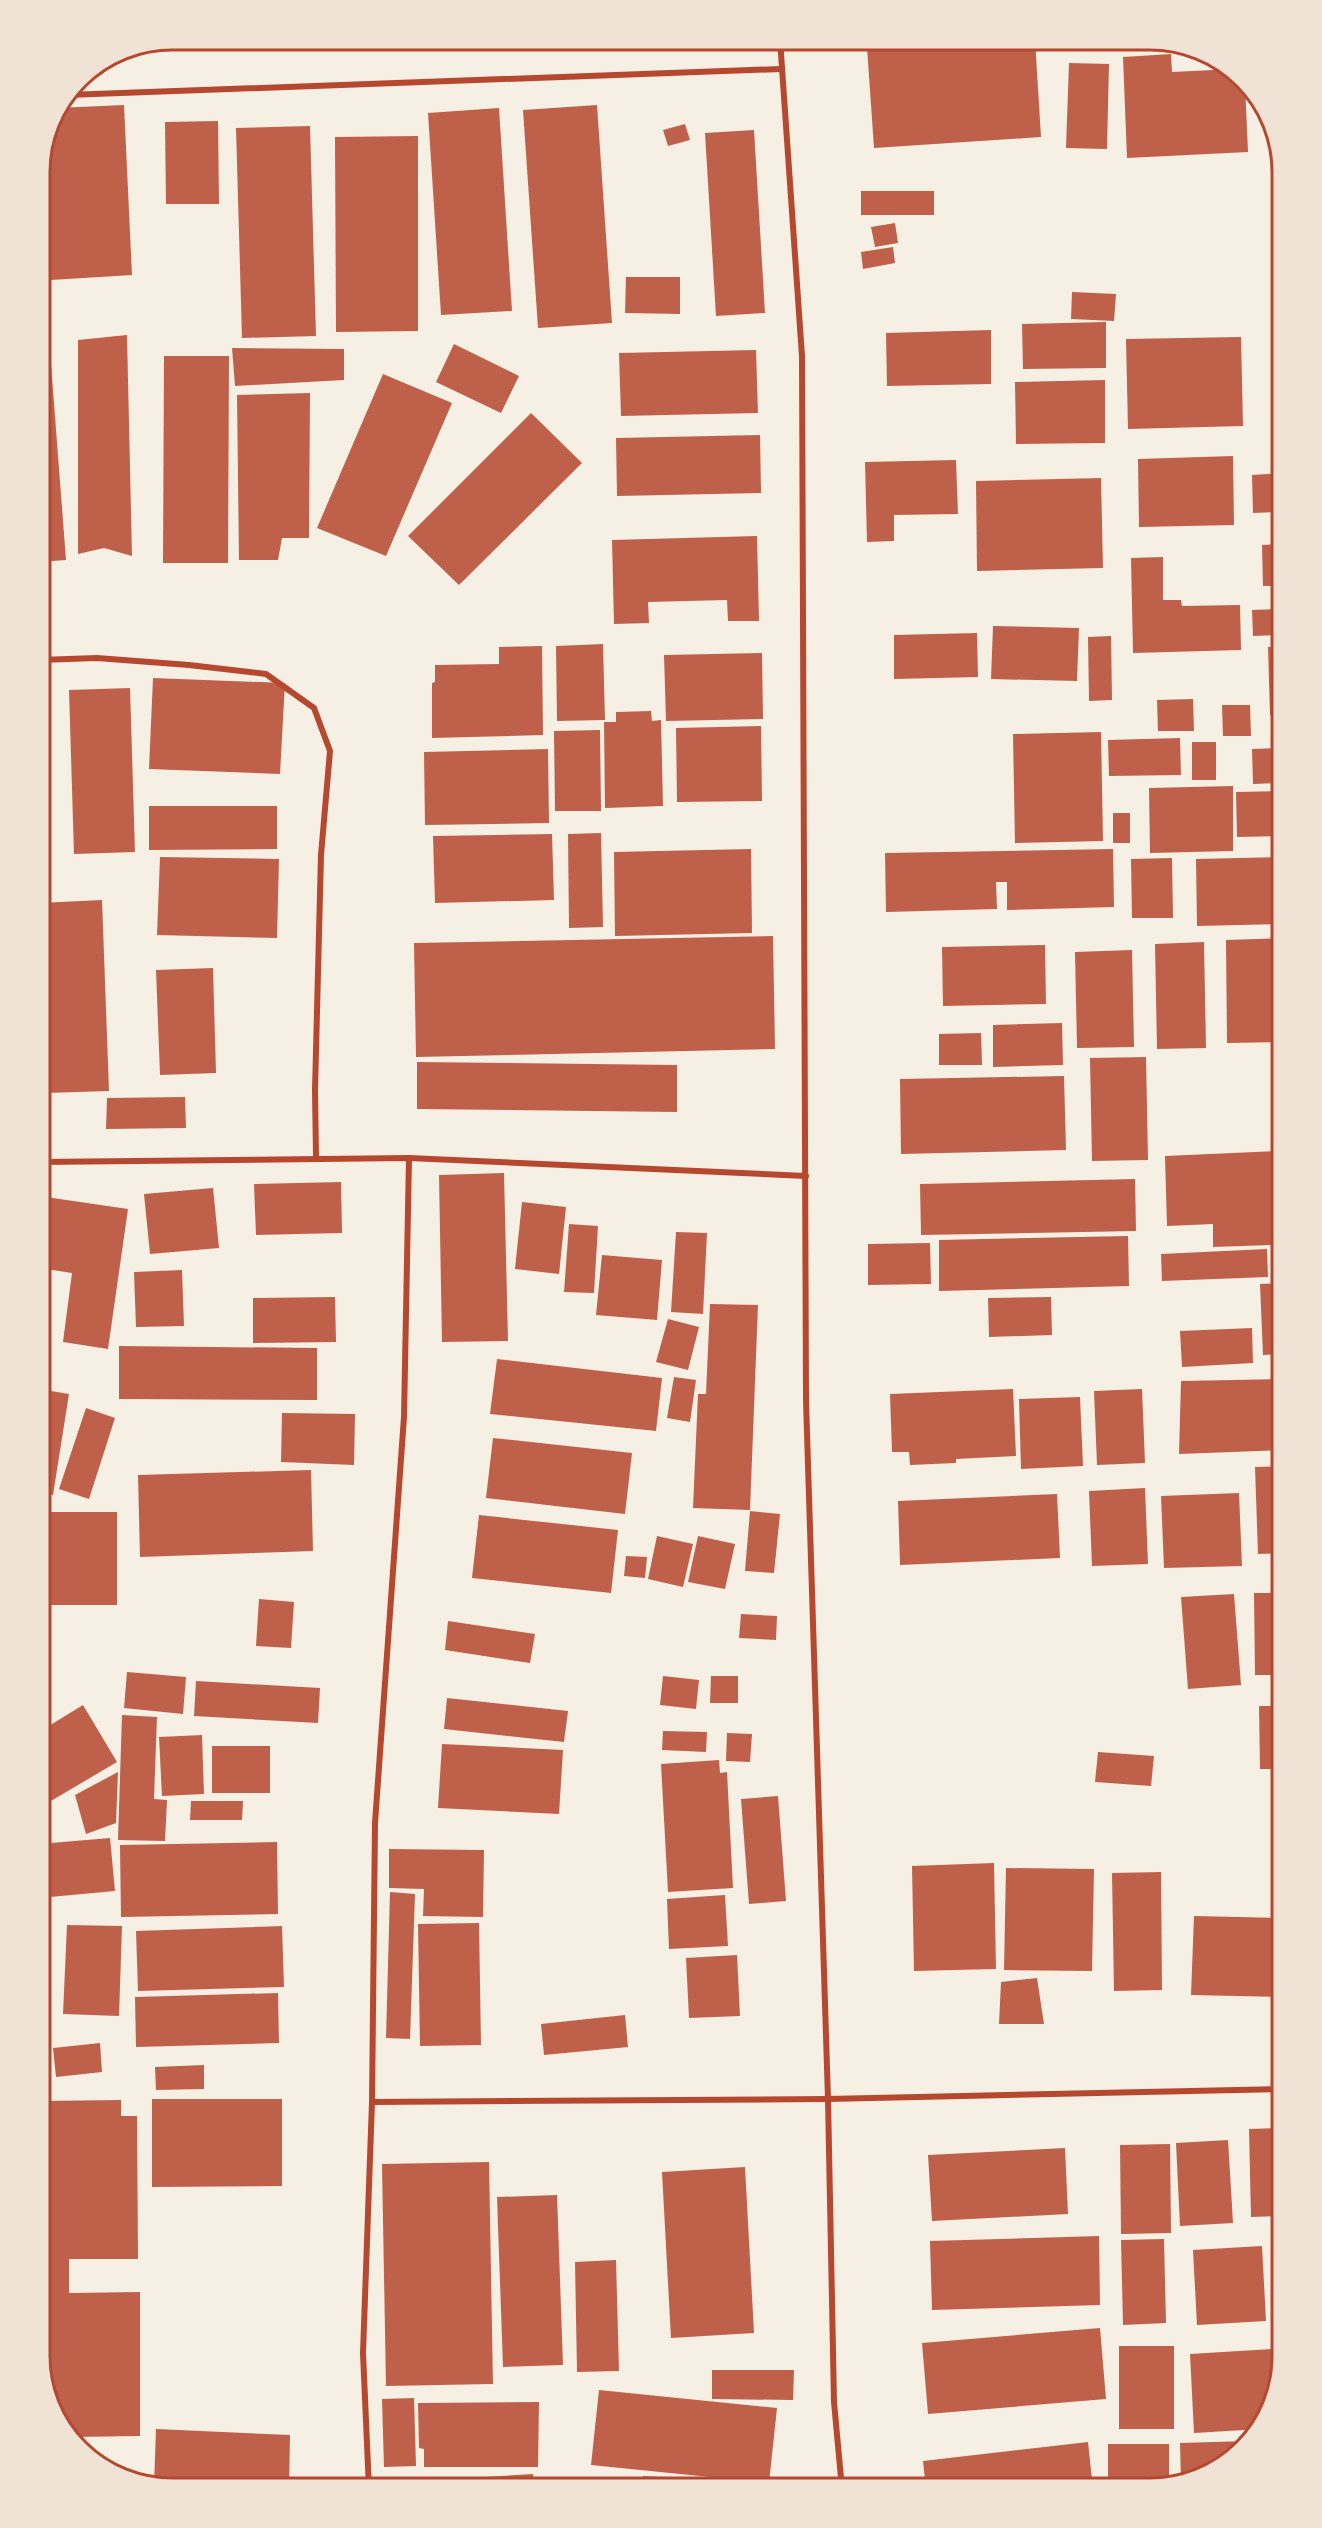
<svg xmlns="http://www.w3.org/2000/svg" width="1322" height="2528" viewBox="0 0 1322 2528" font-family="'Nunito Sans',sans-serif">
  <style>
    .building { fill: #bf614a }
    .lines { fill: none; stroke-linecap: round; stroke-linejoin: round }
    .minor { stroke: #b5482f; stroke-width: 6 }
    .rim { fill: none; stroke: #b5482f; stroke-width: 3 }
  </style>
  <rect width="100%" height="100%" fill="#f6efe4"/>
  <g class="building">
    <path d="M981,39H1035L1041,137L874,148L867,47Z"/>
    <path d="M1171,54L1172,72L1233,69L1245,84L1248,152L1127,158L1123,57Z"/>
    <path d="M1069,63L1109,64L1107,149L1066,148Z"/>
    <path d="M124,105L132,275L51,280L44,143L49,121L58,108Z"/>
    <path d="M597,105L612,323L538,328L523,110Z"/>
    <path d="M499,108L512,311L441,315L428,113Z"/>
    <path d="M218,121L219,204H166L165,122Z"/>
    <path d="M685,124L690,140L668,146L663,130Z"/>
    <path d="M310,126L316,336L242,338L236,128Z"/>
    <path d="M754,130L765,313L716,316L705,133Z"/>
    <path d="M418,136V331L336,332L335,137Z"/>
    <rect x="861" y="191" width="73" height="24"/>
    <path d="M895,223L898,243L875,247L871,227Z"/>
    <path d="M893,247L895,263L863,269L861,252Z"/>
    <path d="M626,277H680V314L625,313Z"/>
    <path d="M1072,292L1116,294L1114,321L1071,319Z"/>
    <path d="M1106,322V368L1023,369L1022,324Z"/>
    <path d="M991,330V384L887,386L886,333Z"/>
    <path d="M127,335L132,556L104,548L78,554V340Z"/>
    <path d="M1241,337L1243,426L1128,429L1126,339Z"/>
    <path d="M454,344L519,376L501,413L436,382Z"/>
    <path d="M232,348L344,349V380L235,386Z"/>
    <path d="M756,350L758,413L621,416L619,353Z"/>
    <path d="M164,356H229L228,563H163Z"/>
    <path d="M51,364L66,560L39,562V365Z"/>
    <path d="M383,374L452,403L386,556L317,528Z"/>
    <path d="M1105,380V443L1016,444L1015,382Z"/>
    <path d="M310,393L309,538H282L278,560H239L237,395Z"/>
    <path d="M531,413L582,463L459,585L408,536Z"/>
    <path d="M760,435L761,493L617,496L616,438Z"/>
    <path d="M1233,456L1234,525L1139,527L1138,459Z"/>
    <path d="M956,460L958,514L894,515V541L867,542L865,462Z"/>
    <path d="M1283,473V512L1253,513L1252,475Z"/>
    <path d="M1101,478L1103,568L977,571L976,481Z"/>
    <path d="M757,536L759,621H728L727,600L648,602L649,623L614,624L612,540Z"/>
    <path d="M1283,544V586H1263L1262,545Z"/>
    <path d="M1163,557V600H1181L1182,606L1240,605L1241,650L1133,653L1131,558Z"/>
    <path d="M1283,609V635L1253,636L1252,610Z"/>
    <path d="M993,626L1079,628L1077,681L991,679Z"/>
    <path d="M977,633L978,677L894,679V635Z"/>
    <path d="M1111,636L1112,700L1089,701L1088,637Z"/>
    <path d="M603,644L605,720L557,721L556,646Z"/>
    <path d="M542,646L543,735L432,738V683L435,682V665L499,664V647Z"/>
    <path d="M1268,647H1283V715H1270Z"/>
    <path d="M762,653L763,719L666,721L664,655Z"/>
    <path d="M153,678L285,683L280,774L149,769Z"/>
    <path d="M130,688L135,852L74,854L69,690Z"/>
    <path d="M1193,699L1194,731H1158L1157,700Z"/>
    <path d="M1222,705H1250L1251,736H1223Z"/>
    <path d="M651,711L652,721L661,720L663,806L605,808L604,722H616V712Z"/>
    <path d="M761,726L762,801L677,802L676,728Z"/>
    <path d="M600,730L601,811H555L554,731Z"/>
    <path d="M1101,732L1103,841L1015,843L1013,734Z"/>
    <path d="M1180,738L1181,775L1109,776L1108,740Z"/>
    <rect x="1192" y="742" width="24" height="38"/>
    <path d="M1283,748V783L1253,784L1252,749Z"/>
    <path d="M548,749L549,823L425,825L424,752Z"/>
    <path d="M1233,786V851L1150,853L1149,788Z"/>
    <path d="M1283,791V836L1237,837L1236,792Z"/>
    <path d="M149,806H277V849L149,850Z"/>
    <rect x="1113" y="813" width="17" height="30"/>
    <path d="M601,833L603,927L569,928L568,834Z"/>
    <path d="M552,834L554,900L435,903L433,836Z"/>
    <path d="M751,849L752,933L615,936L614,852Z"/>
    <path d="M1113,849L1114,907L1007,910V882H996L997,909L886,912L885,853Z"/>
    <path d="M160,857L279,859L277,938L157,935Z"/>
    <path d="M1283,857V924L1197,926L1196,859Z"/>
    <path d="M1172,858L1173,918H1132L1131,859Z"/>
    <path d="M102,900L109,1091L46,1093L39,903Z"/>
    <path d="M773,936L775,1049L416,1057L414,943Z"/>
    <path d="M1283,938V1042L1227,1043L1226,940Z"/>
    <path d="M1204,942L1206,1048L1157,1049L1155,944Z"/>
    <path d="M1045,945L1046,1004L943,1006L942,947Z"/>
    <path d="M1132,950L1134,1047L1077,1048L1075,952Z"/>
    <path d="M213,968L216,1073L160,1075L156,970Z"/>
    <path d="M1062,1023L1063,1065L993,1067V1025Z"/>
    <path d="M981,1033L982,1065H939V1034Z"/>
    <path d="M1146,1057L1148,1160L1092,1161L1090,1058Z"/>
    <path d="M417,1062L677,1065V1112L417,1109Z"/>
    <path d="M1064,1076L1066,1150L901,1154L900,1079Z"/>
    <path d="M39,1093H42L44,1144H39Z"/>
    <path d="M185,1097L186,1128L106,1129L107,1098Z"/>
    <path d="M1277,1151V1172L1283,1171V1235L1271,1236V1245L1213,1247V1224L1167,1226L1165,1156Z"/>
    <path d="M504,1173L508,1341L442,1342L439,1175Z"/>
    <path d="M1135,1179L1136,1231L921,1235L920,1184Z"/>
    <path d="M341,1182L342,1233L256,1235L254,1184Z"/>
    <path d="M213,1188L219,1248L150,1254L144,1194Z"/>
    <path d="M39,1196L128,1209L108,1349L63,1342L72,1273L39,1268Z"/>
    <path d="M522,1202L566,1207L559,1274L515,1269Z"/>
    <path d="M569,1224L598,1226L594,1293L564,1292Z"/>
    <path d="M676,1232L707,1233L703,1314L671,1312Z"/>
    <path d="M1128,1236L1129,1286L939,1291V1240Z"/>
    <path d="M930,1243L931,1284L868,1285V1244Z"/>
    <path d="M1267,1249L1268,1277L1162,1281L1161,1254Z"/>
    <path d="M602,1255L662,1260L657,1320L596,1315Z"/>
    <path d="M182,1270L184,1326L136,1327L134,1272Z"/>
    <path d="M1283,1283V1354L1263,1355L1260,1284Z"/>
    <path d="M335,1297L336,1342L253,1343V1298Z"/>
    <path d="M1051,1297L1052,1335L989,1337L988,1298Z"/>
    <path d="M710,1304L758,1305L750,1510L693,1508L698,1394H706Z"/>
    <path d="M668,1319L699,1327L688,1370L656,1362Z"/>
    <path d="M1252,1328L1253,1363L1182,1367L1180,1331Z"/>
    <path d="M119,1346L317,1348V1400L119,1399Z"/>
    <path d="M497,1359L662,1378L656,1431L490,1414Z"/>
    <path d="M674,1377L696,1380L690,1422L667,1418Z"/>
    <path d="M1283,1379V1450L1179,1454L1181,1381Z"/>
    <path d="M39,1389L69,1394L53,1495L39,1493Z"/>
    <path d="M1013,1389L1016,1456L956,1459V1463L910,1465L909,1452H892L890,1394Z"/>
    <path d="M1142,1389L1145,1463L1097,1465L1094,1391Z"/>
    <path d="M1080,1397L1083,1466L1021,1469L1019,1399Z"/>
    <path d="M86,1408L115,1418L89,1499L59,1489Z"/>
    <path d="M282,1413L355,1414L354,1465L281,1462Z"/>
    <path d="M493,1438L632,1453L625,1514L486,1498Z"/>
    <path d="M1283,1466V1553L1258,1554L1255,1467Z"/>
    <path d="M311,1470L313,1551L140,1557L138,1475Z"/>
    <path d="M1145,1488L1148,1564L1092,1566L1089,1491Z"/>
    <path d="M1239,1493L1242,1566L1164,1568L1161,1496Z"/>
    <path d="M1057,1494L1060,1558L900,1565L898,1501Z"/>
    <path d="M750,1511L780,1514L774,1573L745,1571Z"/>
    <rect x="51" y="1512" width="66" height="93"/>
    <path d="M479,1515L618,1530L611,1593L472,1578Z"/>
    <path d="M657,1536L693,1544L683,1587L648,1579Z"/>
    <path d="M698,1536L735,1544L725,1589L688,1582Z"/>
    <path d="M626,1556L647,1557L645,1578L624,1576Z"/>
    <path d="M1254,1593H1283V1675H1255Z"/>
    <path d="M1234,1594L1241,1685L1188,1689L1181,1597Z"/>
    <path d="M259,1599L294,1602L291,1648L256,1646Z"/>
    <path d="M741,1614L777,1616L776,1640L739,1638Z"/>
    <path d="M448,1621L535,1634L530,1663L445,1650Z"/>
    <path d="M127,1672L186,1677L183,1714L124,1708Z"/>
    <path d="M663,1676L699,1680L696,1709L660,1705Z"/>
    <path d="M711,1676H738V1703H710Z"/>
    <path d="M196,1681L320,1688L318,1723L194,1716Z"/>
    <path d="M447,1698L568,1711L564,1742L444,1729Z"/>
    <path d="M83,1705L117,1762L39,1808V1732Z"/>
    <path d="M1259,1706H1283V1769H1260Z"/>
    <path d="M122,1715L157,1717L154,1799L167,1800L165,1841L118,1840Z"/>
    <path d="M663,1731L707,1732L706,1752L662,1750Z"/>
    <path d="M727,1733L752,1734L750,1762L726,1761Z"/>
    <path d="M202,1735L204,1794L162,1796L159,1737Z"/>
    <path d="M442,1744L563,1750L559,1814L438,1808Z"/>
    <rect x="212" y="1746" width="58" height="47"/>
    <path d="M1098,1752L1154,1756L1151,1786L1095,1782Z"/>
    <path d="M719,1760L720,1773L727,1772L733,1888L668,1892L661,1764Z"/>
    <path d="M118,1772L116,1823L86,1834L75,1795Z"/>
    <path d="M778,1796L786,1901L749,1904L741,1799Z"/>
    <path d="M191,1801H243L242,1820H190Z"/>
    <path d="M110,1838L115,1891L39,1898V1844Z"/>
    <path d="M277,1842L278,1914L121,1917L120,1845Z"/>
    <path d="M389,1849L484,1850L483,1917L423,1916L424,1889L389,1888Z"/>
    <path d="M994,1863L996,1969L914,1971L912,1866Z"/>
    <path d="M1006,1868L1094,1869L1092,1971L1004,1970Z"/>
    <path d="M1161,1872L1162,1990L1114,1991L1112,1873Z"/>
    <path d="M390,1892L415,1894L410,2039L386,2038Z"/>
    <path d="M725,1895L728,1946L669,1949L667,1899Z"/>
    <path d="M1194,1916L1283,1918V1997L1191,1995Z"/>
    <path d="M479,1923L481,2045L420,2046L418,1924Z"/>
    <path d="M67,1925L122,1926L119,2016L63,2014Z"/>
    <path d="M282,1926L284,1987L138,1991L136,1931Z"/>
    <path d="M737,1955L740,2016L689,2018L686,1958Z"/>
    <path d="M1037,1978L1044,2024H999L1001,1982Z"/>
    <path d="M278,1993L279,2043L136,2047L135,1997Z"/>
    <path d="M625,2015L628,2047L544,2055L541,2024Z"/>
    <path d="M100,2043L102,2072L56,2077L53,2048Z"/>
    <path d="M204,2065V2089L156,2090L155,2067Z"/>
    <path d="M152,2099H282V2186L152,2187Z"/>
    <path d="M121,2100V2116H137L138,2259H69V2293L140,2292V2436L73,2437L49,2407L39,2356V2101Z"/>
    <path d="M1283,2128V2216L1251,2217L1249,2129Z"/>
    <path d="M1228,2140L1233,2223L1180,2226L1176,2143Z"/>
    <path d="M1170,2144L1171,2233L1121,2234L1120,2145Z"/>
    <path d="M1065,2148L1068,2214L932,2221L928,2155Z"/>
    <path d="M489,2162L493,2384L386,2386L382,2164Z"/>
    <path d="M745,2167L754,2333L671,2338L662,2172Z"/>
    <path d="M557,2195L563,2365L503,2367L497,2197Z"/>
    <path d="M1099,2236L1100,2305L932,2310L930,2241Z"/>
    <path d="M1164,2239L1166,2323L1123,2325L1121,2240Z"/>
    <path d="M1262,2246L1266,2321L1197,2325L1193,2250Z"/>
    <path d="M616,2260L619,2371L577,2372L575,2262Z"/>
    <path d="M1100,2328L1106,2399L928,2414L922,2343Z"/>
    <rect x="1119" y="2346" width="55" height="83"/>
    <path d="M1274,2349L1275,2381L1261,2429L1194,2433L1190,2354Z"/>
    <path d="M712,2370H794L793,2400L712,2399Z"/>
    <path d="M599,2390L777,2408L769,2483L591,2465Z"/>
    <path d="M414,2398L416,2466L384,2467L382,2399Z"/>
    <path d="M539,2402L538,2467H424V2449L419,2448L418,2403Z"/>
    <path d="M156,2429L290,2435L289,2489H163L154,2486Z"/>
    <path d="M1247,2441L1201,2479L1181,2483L1180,2443Z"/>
    <path d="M1088,2442L1093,2489H926L923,2461Z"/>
    <path d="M1108,2444H1169V2485L1150,2489H1108Z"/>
    <path d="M533,2474L534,2489H405L404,2482Z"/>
    <path d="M643,2476L741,2481V2489H642Z"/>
  </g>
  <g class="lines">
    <g class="minor">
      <path d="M780,39L802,356L806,1401L828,2099L834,2402L842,2489"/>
      <path d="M67,95L781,69"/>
      <path d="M39,660L97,658L189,665L266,674L314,708L330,751L321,855L315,1090L316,1157"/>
      <path d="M39,1162L409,1158L806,1176"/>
      <path d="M372,2102L828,2099L1283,2089"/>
      <path d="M369,2489L363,2353L372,2102L375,1823L404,1417L409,1158"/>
    </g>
  </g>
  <path d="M0 0H1322V2528H0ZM172 50H1150A122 122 0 0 1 1272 172V2356A122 122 0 0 1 1150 2478H172A122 122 0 0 1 50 2356V172A122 122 0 0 1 172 50Z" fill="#f1e2d6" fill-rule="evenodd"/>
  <path class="rim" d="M172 50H1150A122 122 0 0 1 1272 172V2356A122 122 0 0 1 1150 2478H172A122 122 0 0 1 50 2356V172A122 122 0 0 1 172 50Z"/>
</svg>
